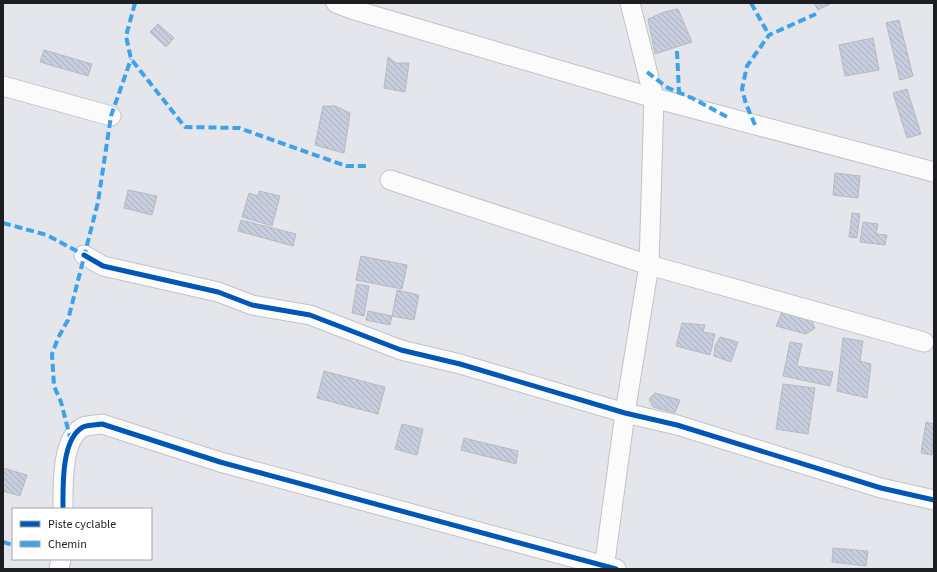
<svg xmlns="http://www.w3.org/2000/svg" width="937" height="572" viewBox="0 0 937 572" font-family="'Source Sans 3',sans-serif">
  <style>
    .building { fill: url(#building-back-hatch); stroke: #b8babe }
    .lines { fill: none; stroke-linecap: round; stroke-linejoin: round }
    .minor-casing { stroke: #c1c3c7; stroke-width: 21 }
    .minor { stroke: #fbfbfc; stroke-width: 19 }
    .quiet { stroke: #3da2ea; stroke-width: 4; stroke-dasharray: 8 4; stroke-linecap: butt }
    .cycleway-casing { stroke: #fff; stroke-width: 8 }
    .cycleway { stroke: #0057b8; stroke-width: 5 }
  </style>
  <defs>
    <pattern id="building-back-hatch" width="6" height="6" patternUnits="userSpaceOnUse"><rect width="6" height="6" fill="#c6cdde"/><path d="M-1 5l2 2M0 0l6 6M5-1l2 2" fill="none" stroke="#aab0be"/></pattern>
  </defs>
  <rect width="100%" height="100%" fill="#e4e6eb"/>
  <g class="building">
    <path d="M814,3H832L818,10Z"/>
    <path d="M678,9L692,42L655,54L648,19L664,12Z"/>
    <path d="M899,20L913,76L900,80L886,23Z"/>
    <path d="M158,24L174,38L166,47L150,32Z"/>
    <path d="M873,38L879,70L845,76L839,45Z"/>
    <path d="M44,50L92,64L88,76L40,62Z"/>
    <path d="M388,57L396,63H409L405,92L384,88Z"/>
    <path d="M907,89L921,134L907,138L893,93Z"/>
    <path d="M323,106H335L350,113L344,153L315,145Z"/>
    <path d="M835,173L860,176L858,198L833,195Z"/>
    <path d="M128,190L157,196L152,215L124,208Z"/>
    <path d="M259,191L280,196L272,226L242,217L249,193L258,196Z"/>
    <path d="M852,213L860,214L857,238L849,237Z"/>
    <path d="M241,220L296,234L293,246L238,231Z"/>
    <path d="M863,222L878,224L876,234L887,235L885,245L860,242Z"/>
    <path d="M361,256L407,265L402,289L356,280Z"/>
    <path d="M357,284L369,286L364,316L352,313Z"/>
    <path d="M397,290L419,295L414,320L392,316Z"/>
    <path d="M368,311L392,316L390,325L366,320Z"/>
    <path d="M782,312L812,321L815,328L806,334L776,326Z"/>
    <path d="M682,323L705,325L703,332L715,334L710,355L676,346Z"/>
    <path d="M720,337L738,342L731,362L714,356L715,346Z"/>
    <path d="M843,338L863,341L860,361L871,364L867,398L837,391Z"/>
    <path d="M790,342L802,344L797,366L833,372L830,386L783,376Z"/>
    <path d="M324,371L385,387L378,414L317,398Z"/>
    <path d="M783,384L815,388L808,434L776,429Z"/>
    <path d="M655,393L680,400L675,413L653,407L649,399Z"/>
    <path d="M926,422L934,424L932,455L921,453Z"/>
    <path d="M402,424L423,429L417,455L395,449Z"/>
    <path d="M464,438L518,451L516,464L461,450Z"/>
    <path d="M3,468L27,475L20,496L3,491Z"/>
    <path d="M833,548L868,551L866,566L832,562Z"/>
  </g>
  <g class="lines">
    <defs>
      <g id="minor">
        <path d="M336,3L354,10L654,98L934,172"/>
        <path d="M3,86L111,116"/>
        <path d="M390,180L649,265L924,342"/>
        <path d="M84,255L103,266L218,292L252,305L310,315L401,350L460,364L625,413L677,425L881,488L934,500"/>
        <path d="M63,509C63,487 61,439 83,427C88,425 97,425 102,424L220,462L616,569"/>
        <path d="M59,569L61,559"/>
        <path d="M604,569L625,413L649,265L654,98L630,3"/>
      </g>
    </defs>
    <use href="#minor" class="minor-casing"/>
    <use href="#minor" class="minor"/>
    <g class="quiet">
      <path d="M135,3L126,36L131,59L185,127L239,128L346,166H366"/>
      <path d="M751,3L769,35"/>
      <path d="M677,51L679,93"/>
      <path d="M647,72L668,88L692,98L729,118"/>
      <path d="M755,125L746,104L742,89L747,66L769,35L816,14"/>
      <path d="M3,223L47,235L84,255"/>
      <path d="M71,441L61,402L54,386L52,354L58,338L68,320L98,202L111,116L131,59"/>
      <path d="M3,542L13,545"/>
    </g>
    <defs>
      <g id="cycleway">
        <path d="M84,255L103,266L218,292L252,305L310,315L401,350L460,364L625,413L677,425L881,488L934,500"/>
        <path d="M63,509C63,487 61,439 83,427C88,425 97,425 102,424L220,462L616,569"/>
      </g>
    </defs>
    <use href="#cycleway" class="cycleway-casing"/>
    <use href="#cycleway" class="cycleway"/>
  </g>
  <rect width="937" height="572" fill="none" stroke="#1d1e22" stroke-width="8"/>
  <rect x="12" y="508" width="140" height="52" fill="#ffffff" stroke="#a5a5a7"/>
  <rect x="20" y="521" width="20" height="6" fill="#0057b8" stroke="#a5a5a7"/>
  <text x="48" y="528" font-size="12" fill="#1d1e22">Piste cyclable</text>
  <rect x="20" y="541" width="20" height="6" fill="#3da2ea" stroke="#a5a5a7"/>
  <text x="48" y="548" font-size="12" fill="#1d1e22">Chemin</text>
</svg>
